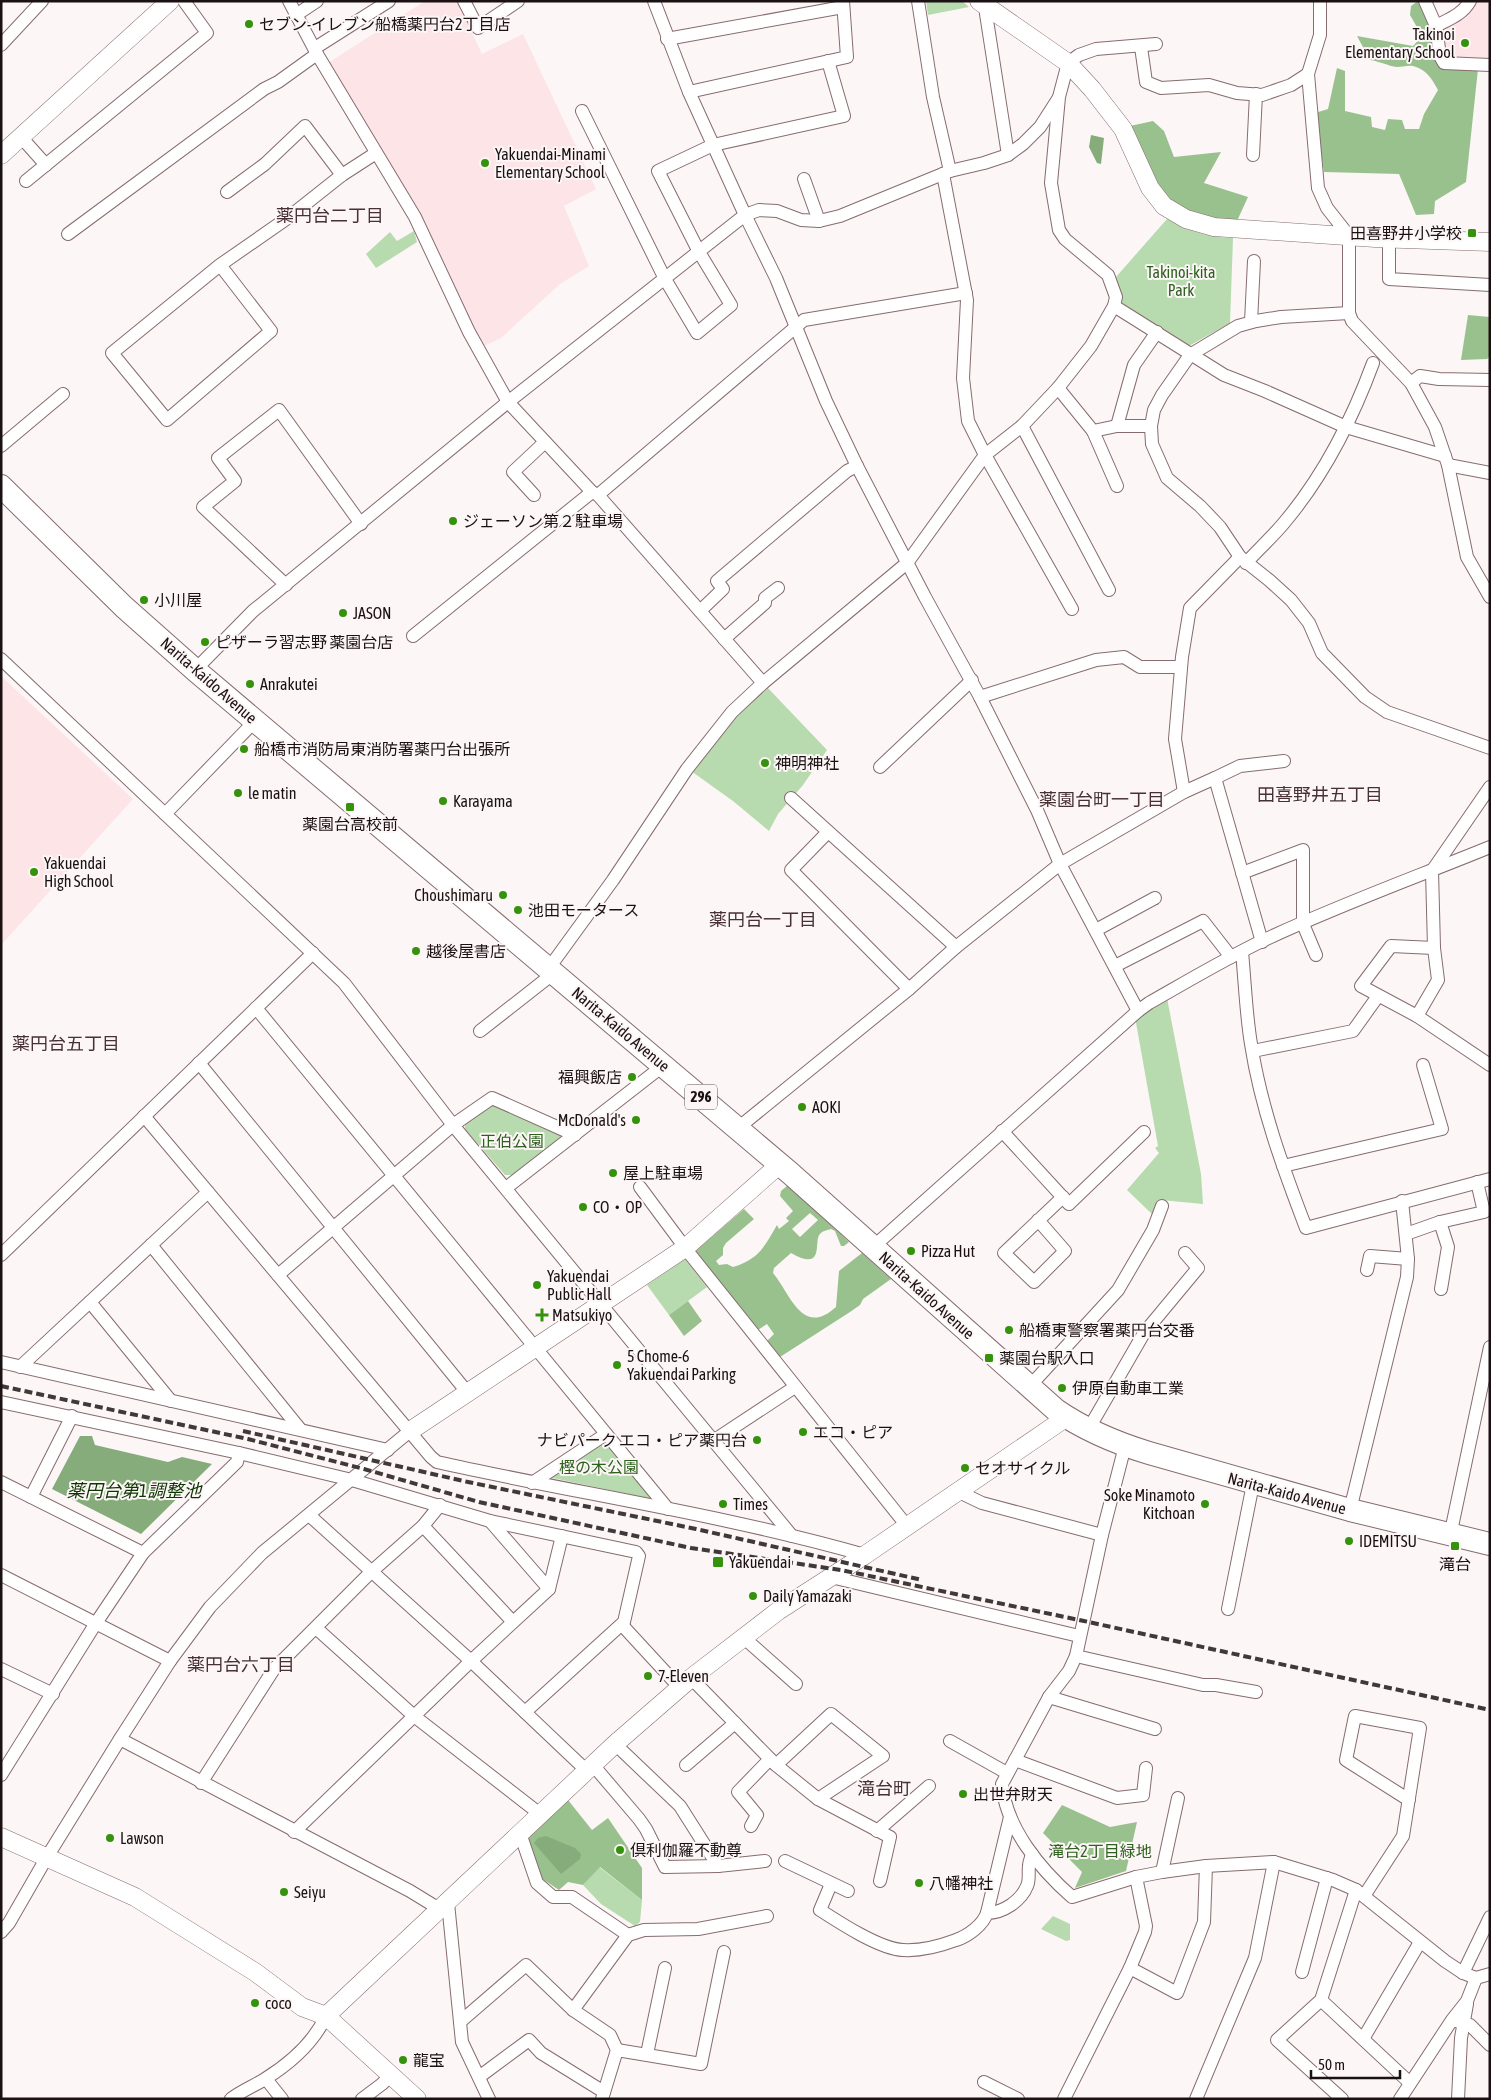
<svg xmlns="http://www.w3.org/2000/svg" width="1491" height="2100" viewBox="0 0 1491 2100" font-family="'Asap Condensed','Noto Sans JP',sans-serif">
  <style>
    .built { fill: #fce4e7 }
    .green { fill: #b7daaf }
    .forest { fill: #99c18e; fill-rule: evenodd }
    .water { fill: #85ac7a }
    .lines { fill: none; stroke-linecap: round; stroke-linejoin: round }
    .street-casing { stroke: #866c6f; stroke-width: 14 }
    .secondary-casing { stroke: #866c6f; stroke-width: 19 }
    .highway-casing { stroke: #866c6f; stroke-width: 24 }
    .street { stroke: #fff; stroke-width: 12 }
    .secondary { stroke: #fff; stroke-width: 18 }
    .highway { stroke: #fff; stroke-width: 22 }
    .rail { stroke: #413839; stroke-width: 4; stroke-dasharray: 8 4; stroke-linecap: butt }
    .poi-dot { fill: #35920c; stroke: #fcf6f6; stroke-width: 2 }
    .labels { text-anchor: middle; stroke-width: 4; stroke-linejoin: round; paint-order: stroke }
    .shield { fill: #fcf6f6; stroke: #5e5657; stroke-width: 1 }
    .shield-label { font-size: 15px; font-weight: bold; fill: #1b1113 }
    .poi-label { font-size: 16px; fill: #1b1113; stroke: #fcf6f6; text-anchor: start }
    .park-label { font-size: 16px; fill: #2d611e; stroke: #fcf6f6 }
    .street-label { font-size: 16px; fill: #1b1113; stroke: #fcf6f6 }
    .neighbourhood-label { font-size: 18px; fill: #483135; stroke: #fcf6f6 }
    .water-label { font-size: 18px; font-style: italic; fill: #0e3602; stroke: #fcf6f6 }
  </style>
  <rect width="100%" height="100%" fill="#fcf6f6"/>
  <g class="built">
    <path d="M425,1H457L482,54L523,34L596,189L564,206L589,266L560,284L501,338L482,347L328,63Z"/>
    <path d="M1474,1H1490V61L1447,60L1439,31L1459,21L1468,12Z"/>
    <path d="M1,676L133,799L1,945Z"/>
  </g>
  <g class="green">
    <path d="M926,1H962L969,7L928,15Z"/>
    <path d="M1167,219C1189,231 1208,237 1233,238L1230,323L1187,347L1119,301L1116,277Z"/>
    <path d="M414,231L417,242L376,268L366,254L390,232L397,241Z"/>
    <path d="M765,685L827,750L803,785L778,814L769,831L733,801L691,771L735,714Z"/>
    <path d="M1167,998L1201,1174L1203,1204L1161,1200L1153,1215L1127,1190L1159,1153L1155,1148L1158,1146L1135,1017Z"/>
    <path d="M494,1103L563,1136L512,1175H505L465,1129V1123Z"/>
    <path d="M685,1259L707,1287L669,1315L647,1285Z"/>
    <path d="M603,1441L652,1499L548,1477Z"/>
    <path d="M599,1867L642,1900L640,1922L635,1926L601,1904L583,1885Z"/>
    <path d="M1053,1916L1070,1924V1940L1066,1941L1041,1929Z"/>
  </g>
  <g class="forest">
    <path d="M1418,1H1420L1431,26L1437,55L1478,69L1466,182L1435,201L1434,214L1416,215L1399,174L1324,172L1315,113L1328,109L1337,68L1345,71V111L1371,117L1372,127L1385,130L1388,119L1402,120L1405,129H1419L1424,114L1438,90C1432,79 1426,69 1413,66C1408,65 1402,67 1397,67C1388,66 1379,61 1370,60L1357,36L1413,46L1422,36L1410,15L1411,6Z"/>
    <path d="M1153,121L1164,131L1174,157L1221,152L1204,183L1248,197L1237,221C1225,220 1213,220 1202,218C1160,207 1146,160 1130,126Z"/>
    <path d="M1468,315L1490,317V356L1487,359L1461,360Z"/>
    <path d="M788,1185L849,1242L844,1246H841L835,1231L831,1229C828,1230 822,1231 820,1234C813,1240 826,1273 791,1253L774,1268L773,1273C790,1293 802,1338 836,1307L839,1271L862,1253L891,1279L863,1299L860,1305L850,1312L780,1357L767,1341L774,1334L767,1324L758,1330L694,1252L744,1209L754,1219L726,1243L723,1248V1255L716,1261L719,1265L727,1264L733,1267C759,1259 764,1247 777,1225L779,1229L789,1221L786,1218L793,1211L780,1196L781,1191ZM810,1213L818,1220L800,1237L792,1229Z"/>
    <path d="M688,1301L702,1321L684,1336L669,1315Z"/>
    <path d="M568,1800L592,1830L608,1818L642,1868V1900L600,1867L583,1885L568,1882L559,1890L541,1878L527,1836Z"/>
    <path d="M1062,1805L1110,1827L1137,1822L1126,1871L1075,1888L1082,1872L1043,1833Z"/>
  </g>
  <g class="water">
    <path d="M1091,135L1104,138L1101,164L1097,163L1089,147Z"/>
    <path d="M80,1436H92L95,1445L168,1462L182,1457L212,1464L141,1534L52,1489Z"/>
    <path d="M546,1836L575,1848L581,1854L580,1859L561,1874L534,1843L538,1838Z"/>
  </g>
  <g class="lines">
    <defs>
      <g id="street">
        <path d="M289,1L317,54L415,217L469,332L508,402L592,492L598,495L763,683"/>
        <path d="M464,1L478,28L518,1"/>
        <path d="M654,1L689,92L745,215L776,278L826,401L857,466L925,597L980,697L1037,810L1060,864L1138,1011"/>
        <path d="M918,1L933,97L950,171"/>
        <path d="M984,1L1008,155"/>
        <path d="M1320,1V35L1308,74L1318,188L1327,208L1349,236V313L1352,321L1411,383L1435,427L1448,465L1467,557L1490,597"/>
        <path d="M1425,1L1436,26L1440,56L1444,63L1490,65"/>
        <path d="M296,15L317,1"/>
        <path d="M1436,26C1449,19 1462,15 1470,1"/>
        <path d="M667,39L843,7"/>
        <path d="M1,45L42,1"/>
        <path d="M1141,47L1146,82L1161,88L1209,85L1237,93L1262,95L1291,85L1308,74"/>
        <path d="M315,48L389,1"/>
        <path d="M689,92L847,57L843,1"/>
        <path d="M582,111L665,279L697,333L731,305L699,252L658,171L713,145L844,116L828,61"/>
        <path d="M21,137L46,165"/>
        <path d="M1253,155L1256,94"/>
        <path d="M943,174L967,300L963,378L968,421L985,455L1072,609"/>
        <path d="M804,179L819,221"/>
        <path d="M26,181L207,33L184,1"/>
        <path d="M227,192L265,164L305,126L342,175"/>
        <path d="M68,234L264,89L278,82L317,54"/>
        <path d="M1389,239V279L1490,285"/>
        <path d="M220,265L271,331L167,420L112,353L220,265L289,217L342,175L376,153"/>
        <path d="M1114,306L1224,375L1265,391L1346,427L1445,456"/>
        <path d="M1349,313L1281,317L1256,321L1238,326L1190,355L1162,395L1154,410L1151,426L1152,444L1167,478L1200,506L1220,527L1240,557L1269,580L1291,600L1309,623L1322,653L1365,697L1387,712L1490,748"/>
        <path d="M1251,322L1254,261"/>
        <path d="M1411,383L1420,376L1439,379L1490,380"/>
        <path d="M1058,388L1093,431L1117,426H1151"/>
        <path d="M1022,426L1109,590"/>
        <path d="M1117,426L1134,365L1157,332"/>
        <path d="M1093,431L1117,486"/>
        <path d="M1,446L63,394"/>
        <path d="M1448,465L1490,473"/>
        <path d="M534,495L513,472L545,442"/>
        <path d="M598,495L804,320L966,293"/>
        <path d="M1246,563C1258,550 1272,537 1283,524C1323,477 1352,420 1373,363"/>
        <path d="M286,585L203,507L235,481L218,458L279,410L361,524"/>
        <path d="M700,611L723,589L717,581L847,471L857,466"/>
        <path d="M413,636L592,492"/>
        <path d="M724,639L765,603V598L778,588"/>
        <path d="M1,659L344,983L453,1125L792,1536"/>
        <path d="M195,670L253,611L508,402L745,215L759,210L777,211L801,220L819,221L840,216L950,171L984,163L1008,155L1023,144L1040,127L1058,99"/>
        <path d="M980,697L1096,660L1124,657L1140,667H1181"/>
        <path d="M880,767L972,680"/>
        <path d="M1215,778L1240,766L1284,761"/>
        <path d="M1490,787L1432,871L1434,948L1391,946L1361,986L1417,1016L1490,1065"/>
        <path d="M1184,792L1175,739L1182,657L1190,608L1240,557"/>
        <path d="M791,798L956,947"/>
        <path d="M165,814L255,721"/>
        <path d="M828,832L791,870L909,989"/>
        <path d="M1242,873L1303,850V924L1316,955"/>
        <path d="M1096,930L1155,898"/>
        <path d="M1242,952C1245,983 1246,1014 1251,1044C1261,1108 1283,1168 1306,1228L1490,1179"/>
        <path d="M1115,966L1203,921L1231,957"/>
        <path d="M549,968L613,880L687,769L732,712L763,683L907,563L985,455L1022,426L1058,388L1091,346L1114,306L1116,297L1108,275L1065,239L1059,230L1051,183L1059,97L1068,63L1079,55L1096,49L1156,44"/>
        <path d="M256,1008L668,1509"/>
        <path d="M1417,1016L1438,980L1434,948"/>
        <path d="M480,1031L554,973"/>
        <path d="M1253,1051L1353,1031L1378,996"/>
        <path d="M199,1063L467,1392"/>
        <path d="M144,1116L431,1457L437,1462C580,1494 725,1515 865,1555"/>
        <path d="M738,1128L909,989L956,947L1060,864L1184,792L1215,778L1262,942"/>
        <path d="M1002,1131L1069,1204L1144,1132"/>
        <path d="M1283,1166L1442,1129L1423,1065"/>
        <path d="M640,1187L689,1253L907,1526"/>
        <path d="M506,1188L664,1065"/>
        <path d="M1038,1220L1065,1251L1034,1282L1004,1253L1063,1197"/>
        <path d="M1440,1222L1448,1247L1441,1289"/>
        <path d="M1406,1234L1440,1222L1484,1212L1477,1182"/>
        <path d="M151,1245L300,1429"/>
        <path d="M873,1247L1138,1011L1149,1003C1186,982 1223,960 1262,941C1336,906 1414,878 1490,847"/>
        <path d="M1,1255L313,953"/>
        <path d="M1367,1270L1370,1256L1408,1259"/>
        <path d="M278,1275L453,1125L492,1098L575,1135"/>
        <path d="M90,1302L171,1401"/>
        <path d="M1,1362L388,1450"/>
        <path d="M20,1367L208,1192"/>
        <path d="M1029,1387L1118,1290L1153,1230L1162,1206"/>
        <path d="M1,1402L239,1453L352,1480L490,1521L636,1552L639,1556L624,1622L525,1712"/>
        <path d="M1088,1430L1144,1333L1198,1268L1185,1253"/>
        <path d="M713,1441L795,1387"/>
        <path d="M1125,1446L1102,1535L1076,1656L1069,1671L1049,1697L1002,1784C1006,1828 1040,1869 1072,1897L1136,1877L1162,1872L1206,1866L1274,1862L1333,1880L1356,1890L1445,1961L1463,1973L1476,1978"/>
        <path d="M1,1482L143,1553"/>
        <path d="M532,1483L606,1434"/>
        <path d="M959,1492L982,1503L1102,1535"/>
        <path d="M31,1497L72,1416"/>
        <path d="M1350,1510L1407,1277L1408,1259L1402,1201"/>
        <path d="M309,1515L471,1661L587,1771"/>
        <path d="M490,1521L549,1589"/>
        <path d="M423,1526L513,1622"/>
        <path d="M1450,1536L1490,1347"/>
        <path d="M1,1575L170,1661"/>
        <path d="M831,1577L1079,1636"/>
        <path d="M1228,1609L1253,1484"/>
        <path d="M622,1625L680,1688"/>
        <path d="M316,1628L414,1716L540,1814"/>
        <path d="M743,1637L796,1684"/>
        <path d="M1076,1656L1203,1685H1216L1256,1692"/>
        <path d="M1,1669L53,1694"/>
        <path d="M691,1678L776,1765L818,1799L890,1837L880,1881"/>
        <path d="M1049,1697L1155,1729"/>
        <path d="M120,1739L410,1891L441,1910"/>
        <path d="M950,1741L1007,1773"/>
        <path d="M615,1744L680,1806L718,1866"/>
        <path d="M1015,1760L1117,1798L1143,1795L1146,1768"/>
        <path d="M593,1765L639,1819L646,1829L665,1867L718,1866L765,1861"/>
        <path d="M686,1765L735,1723"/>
        <path d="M776,1765L831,1714L883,1756L818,1799"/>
        <path d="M1,1775L96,1623L143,1553L237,1462L239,1453"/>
        <path d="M201,1783L274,1669L371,1572L423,1526L440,1505"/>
        <path d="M751,1826L757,1815L738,1792L770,1759"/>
        <path d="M877,1831L929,1786"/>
        <path d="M294,1832L471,1661L549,1589L562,1536"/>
        <path d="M518,1834L522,1839L537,1883L553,1897H572L628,1935L644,1930L698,1929L767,1916"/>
        <path d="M785,1861L848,1891"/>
        <path d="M1162,1872L1178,1798"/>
        <path d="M831,1884L820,1910C840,1923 880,1949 903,1950C920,1951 940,1946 956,1940C968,1936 983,1925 987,1913C1003,1913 1021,1901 1027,1886C1030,1880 1028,1872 1029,1866C1029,1862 1031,1858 1032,1854"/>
        <path d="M1364,1896L1403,1836L1420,1728L1355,1716L1346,1760L1409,1800"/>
        <path d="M448,1903L462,2042L489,2099"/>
        <path d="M987,1913L1010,1817"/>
        <path d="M1,1932L9,1923L47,1857L120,1739L170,1661L210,1607L262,1553L410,1431"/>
        <path d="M1130,1968L1177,1993L1204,1922L1206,1866"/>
        <path d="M1302,1972L1327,1878"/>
        <path d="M1463,1973L1490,1917"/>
        <path d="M1321,2000L1410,2083"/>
        <path d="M573,2010L628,1935"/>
        <path d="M1456,2021L1470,2025L1490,2045"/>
        <path d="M460,2022L526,1965L573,2010L610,2035L617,2050L602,2099"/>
        <path d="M1363,2039L1420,1942"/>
        <path d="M617,2050L701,2064L724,1952"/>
        <path d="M647,2054L665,1968"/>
        <path d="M479,2077L529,2040L541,2053L604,2092"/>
        <path d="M266,2079L282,2099"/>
        <path d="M984,2082L1018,2099"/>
        <path d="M231,2099C241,2091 254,2086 265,2079C289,2064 314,2042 326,2016"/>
        <path d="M362,2099L382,2084L392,2074"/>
        <path d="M1064,2099L1130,1968L1145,1932L1146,1926L1136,1877"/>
        <path d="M1196,2099L1255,1958L1274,1862"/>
        <path d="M1342,2099L1277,2040L1321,2000L1356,1890"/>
        <path d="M1400,2099L1452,2020L1467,2001L1476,1978L1490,1974"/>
        <path d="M1458,2099L1461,2038L1467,2004"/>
      </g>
      <g id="secondary">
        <path d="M979,1L1068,63L1092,89L1123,129L1150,188L1164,206L1186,219L1214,227L1375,238L1490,242"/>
        <path d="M1,155L170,1"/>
        <path d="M410,1431L685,1248L780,1164"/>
        <path d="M1,1837L135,1897L255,1972L302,2007L326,2016L417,2099"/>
        <path d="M326,2016L615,1744L691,1678L778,1611L865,1555L1067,1417"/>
      </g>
      <path id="highway" d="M1,486L124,607L195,670L790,1173L1056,1410C1085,1430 1116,1443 1149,1453L1350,1510L1490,1544"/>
    </defs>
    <use href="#street" class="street-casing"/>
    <use href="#secondary" class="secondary-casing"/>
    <use href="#highway" class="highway-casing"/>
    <use href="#street" class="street"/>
    <use href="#secondary" class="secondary"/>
    <use href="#highway" class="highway"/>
    <g class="rail">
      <path d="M1,1386L248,1439L364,1469L479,1502L691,1548L841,1570L1084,1621L1490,1710"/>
      <path d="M243,1431L468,1482L696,1529L922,1580"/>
    </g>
  </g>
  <g class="poi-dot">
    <circle cx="249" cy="24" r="5"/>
    <circle cx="1465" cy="43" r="5"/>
    <circle cx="485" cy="163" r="5"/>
    <rect x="1467" y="228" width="10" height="10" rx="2.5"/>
    <circle cx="453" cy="521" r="5"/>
    <circle cx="144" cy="600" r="5"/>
    <circle cx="343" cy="613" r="5"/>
    <circle cx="205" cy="642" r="5"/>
    <circle cx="250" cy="684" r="5"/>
    <circle cx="244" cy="749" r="5"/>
    <circle cx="765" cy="763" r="5"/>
    <circle cx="238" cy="793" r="5"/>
    <circle cx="443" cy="801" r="5"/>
    <rect x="345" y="802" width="10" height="10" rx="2.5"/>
    <circle cx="34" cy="872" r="5"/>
    <circle cx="503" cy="895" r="5"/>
    <circle cx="518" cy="910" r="5"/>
    <circle cx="416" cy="951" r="5"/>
    <circle cx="632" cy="1077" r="5"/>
    <circle cx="802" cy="1107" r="5"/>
    <circle cx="636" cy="1120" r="5"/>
    <circle cx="613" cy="1173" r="5"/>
    <circle cx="583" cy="1207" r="5"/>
    <circle cx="911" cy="1251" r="5"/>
    <circle cx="537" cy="1285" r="5"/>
    <path d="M539.5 1307.5h5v5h5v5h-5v5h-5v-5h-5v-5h5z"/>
    <circle cx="1009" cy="1330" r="5"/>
    <rect x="984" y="1353" width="10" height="10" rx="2.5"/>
    <circle cx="617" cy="1365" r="5"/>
    <circle cx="1062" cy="1388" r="5"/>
    <circle cx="803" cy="1432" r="5"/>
    <circle cx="757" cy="1440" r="5"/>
    <circle cx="965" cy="1468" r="5"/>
    <circle cx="723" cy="1504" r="5"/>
    <circle cx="1205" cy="1504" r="5"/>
    <circle cx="1349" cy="1541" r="5"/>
    <rect x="1450" y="1541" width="10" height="10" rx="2.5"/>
    <rect x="712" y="1556" width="12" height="12" rx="2.5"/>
    <circle cx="753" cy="1596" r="5"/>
    <circle cx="648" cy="1676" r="5"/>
    <circle cx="963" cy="1794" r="5"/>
    <circle cx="110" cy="1838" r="5"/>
    <circle cx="620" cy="1850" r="5"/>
    <circle cx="919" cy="1883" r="5"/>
    <circle cx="284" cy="1892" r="5"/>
    <circle cx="255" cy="2003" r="5"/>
    <circle cx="403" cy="2060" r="5"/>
  </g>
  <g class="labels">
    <rect class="shield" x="685" y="1084.5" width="32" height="25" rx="4"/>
    <g class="shield-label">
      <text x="701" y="1102">296</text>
    </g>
    <g class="poi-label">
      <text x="259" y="30">セブン-イレブン船橋薬円台2丁目店</text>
      <text x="1455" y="40" text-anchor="end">Takinoi<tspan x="1455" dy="18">Elementary School</tspan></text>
      <text x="495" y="160">Yakuendai-Minami<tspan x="495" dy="18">Elementary School</tspan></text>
      <text x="1462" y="239" text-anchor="end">田喜野井小学校</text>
      <text x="463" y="527">ジェーソン第２駐車場</text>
      <text x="154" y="606">小川屋</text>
      <text x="353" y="619">JASON</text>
      <text x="215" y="648">ピザーラ習志野 薬園台店</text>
      <text x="260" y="690">Anrakutei</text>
      <text x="254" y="755">船橋市消防局東消防署薬円台出張所</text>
      <text x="775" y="769">神明神社</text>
      <text x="248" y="799">le matin</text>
      <text x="453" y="807">Karayama</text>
      <text x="350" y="830" text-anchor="middle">薬園台高校前</text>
      <text x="44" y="869">Yakuendai<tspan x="44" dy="18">High School</tspan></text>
      <text x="493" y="901" text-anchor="end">Choushimaru</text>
      <text x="528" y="916">池田モータース</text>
      <text x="426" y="957">越後屋書店</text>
      <text x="622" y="1083" text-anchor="end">福興飯店</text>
      <text x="812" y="1113">AOKI</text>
      <text x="626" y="1126" text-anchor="end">McDonald's</text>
      <text x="623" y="1179">屋上駐車場</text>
      <text x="593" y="1213">CO・OP</text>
      <text x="921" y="1257">Pizza Hut</text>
      <text x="547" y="1282">Yakuendai<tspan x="547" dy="18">Public Hall</tspan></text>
      <text x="552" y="1321">Matsukiyo</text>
      <text x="1019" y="1336">船橋東警察署薬円台交番</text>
      <text x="627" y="1362">5 Chome-6<tspan x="627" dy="18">Yakuendai Parking</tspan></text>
      <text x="999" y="1364">薬園台駅入口</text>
      <text x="1072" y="1394">伊原自動車工業</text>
      <text x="813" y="1438">エコ・ピア</text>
      <text x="747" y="1446" text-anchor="end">ナビパーク エコ・ピア薬円台</text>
      <text x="975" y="1474">セオサイクル</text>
      <text x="1195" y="1501" text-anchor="end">Soke Minamoto<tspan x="1195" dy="18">Kitchoan</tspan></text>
      <text x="733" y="1510">Times</text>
      <text x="1359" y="1547">IDEMITSU</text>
      <text x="729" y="1568">Yakuendai</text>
      <text x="1455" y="1570" text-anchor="middle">滝台</text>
      <text x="763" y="1602">Daily Yamazaki</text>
      <text x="658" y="1682">7-Eleven</text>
      <text x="973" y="1800">出世弁財天</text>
      <text x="120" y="1844">Lawson</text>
      <text x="630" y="1856">倶利伽羅不動尊</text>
      <text x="929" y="1889">八幡神社</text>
      <text x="294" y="1898">Seiyu</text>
      <text x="265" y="2009">coco</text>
      <text x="413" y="2066">龍宝</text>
    </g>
    <g class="park-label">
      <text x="1181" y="278">Takinoi-kita<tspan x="1181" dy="18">Park</tspan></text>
      <text x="512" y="1147">正伯公園</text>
      <text x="599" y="1473">樫の木公園</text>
      <text x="1100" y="1857">滝台2丁目緑地</text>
    </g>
    <g class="street-label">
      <text transform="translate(209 680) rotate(41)" y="6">Narita-Kaido Avenue</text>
      <text transform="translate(621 1029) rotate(40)" y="6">Narita-Kaido Avenue</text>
      <text transform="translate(927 1295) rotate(42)" y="6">Narita-Kaido Avenue</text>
      <text transform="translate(1287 1493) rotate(15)" y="6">Narita-Kaido Avenue</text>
    </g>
    <g class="neighbourhood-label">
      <text x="330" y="222">薬円台二丁目</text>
      <text x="1320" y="801">田喜野井五丁目</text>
      <text x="1102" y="806">薬園台町一丁目</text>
      <text x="763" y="926">薬円台一丁目</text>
      <text x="66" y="1050">薬円台五丁目</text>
      <text x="241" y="1671">薬円台六丁目</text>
      <text x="884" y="1795">滝台町</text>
    </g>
    <g class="water-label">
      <text x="134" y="1497">薬円台第1調整池</text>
    </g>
  </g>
  <rect width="1491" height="2100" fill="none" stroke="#1b1113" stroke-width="5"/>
  <path d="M1311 2070v8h89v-8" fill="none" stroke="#1b1113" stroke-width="2.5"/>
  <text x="1318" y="2070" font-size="15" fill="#1b1113" stroke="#fcf6f6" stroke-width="4" paint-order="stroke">50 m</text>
</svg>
